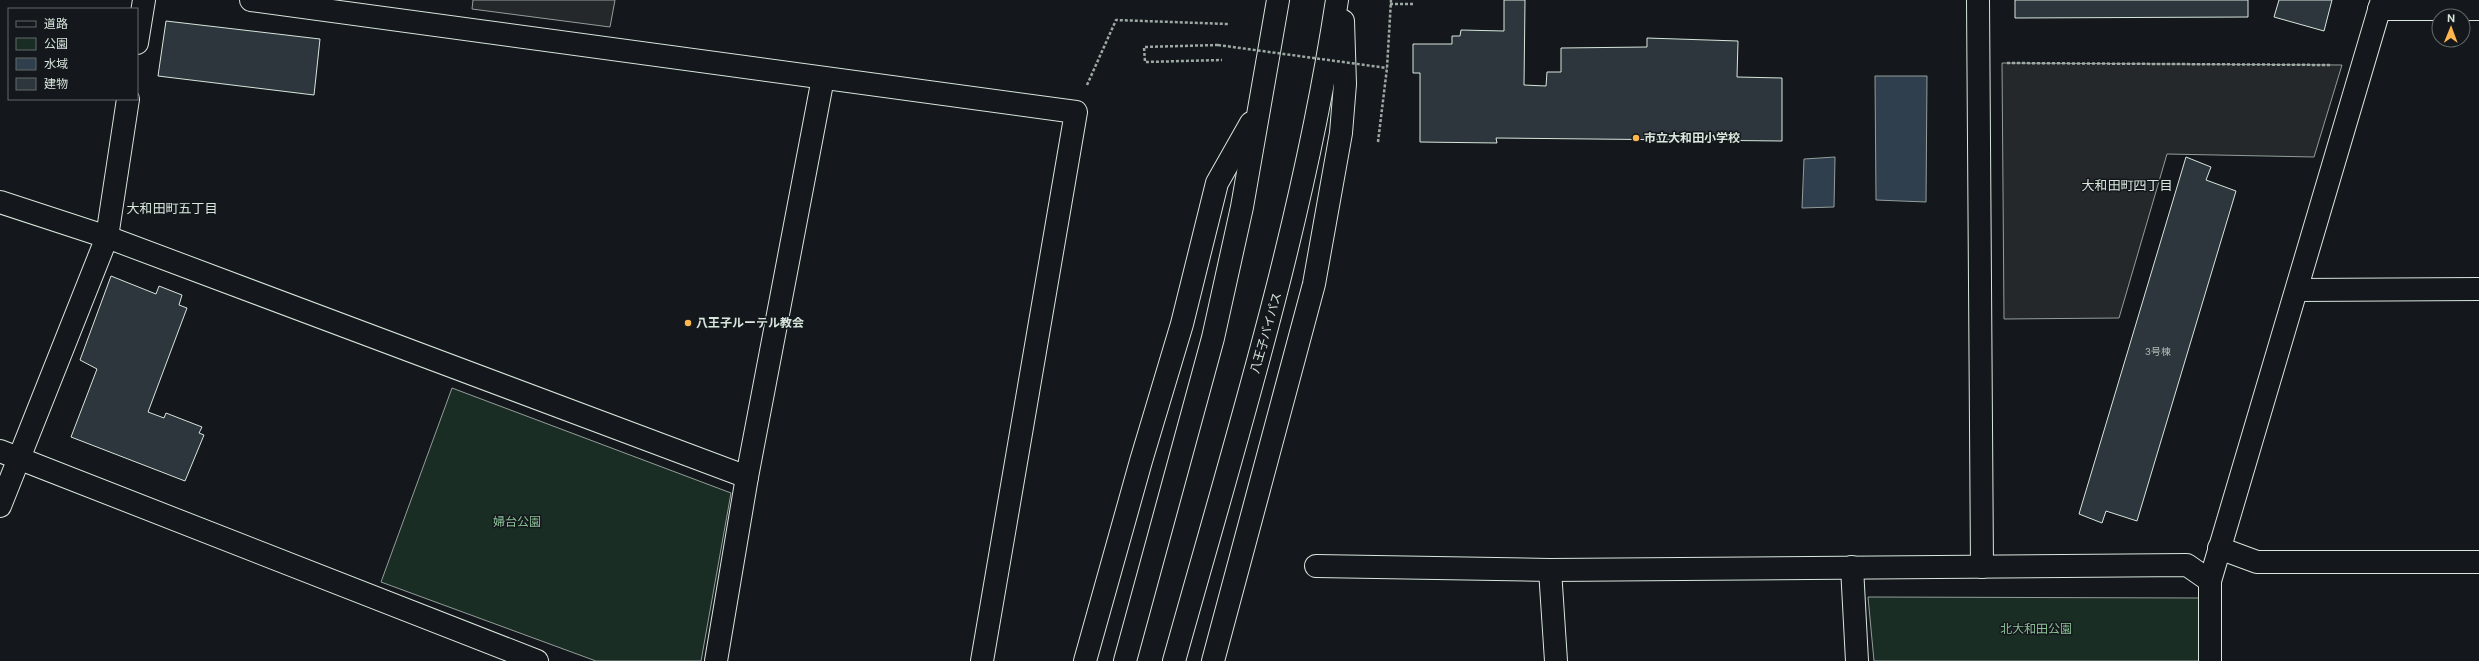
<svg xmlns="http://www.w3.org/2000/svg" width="2479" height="661" viewBox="0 0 2479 661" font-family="'DM Sans','Noto Sans JP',sans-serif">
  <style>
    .green { fill: #1a2d24; stroke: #939e99 }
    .parking { fill: #24282b; stroke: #939e99 }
    .water { fill: #2f3f4d; stroke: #939e99 }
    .building { fill: #2c363c; stroke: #d8e6dc }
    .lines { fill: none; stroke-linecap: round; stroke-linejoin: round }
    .street-casing { stroke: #d8e6dc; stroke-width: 24 }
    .secondary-casing { stroke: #d8e6dc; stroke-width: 24 }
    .highway-casing { stroke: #d8e6dc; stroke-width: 24 }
    .path { stroke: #9da8a2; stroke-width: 2.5; stroke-dasharray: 3 2; stroke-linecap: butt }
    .street { stroke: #14181c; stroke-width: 22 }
    .secondary { stroke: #14181c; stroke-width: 22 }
    .highway { stroke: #14181c; stroke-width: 22 }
    .path-bridge { stroke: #9da8a2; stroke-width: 2.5; stroke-dasharray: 3 2; stroke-linecap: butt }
    .poi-dot { fill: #ffb74d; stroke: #14181c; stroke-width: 1.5 }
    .labels { text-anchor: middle; stroke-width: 3; stroke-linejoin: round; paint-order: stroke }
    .number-label { font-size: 10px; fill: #adbab4 }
    .poi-label { font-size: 12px; font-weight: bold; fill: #d8e6dc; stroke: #14181c; text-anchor: start }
    .street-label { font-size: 12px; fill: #d8e6dc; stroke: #14181c }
    .park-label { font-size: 12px; fill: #8ac095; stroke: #14181c }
    .neighbourhood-label { font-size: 13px; fill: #d8e6dc; stroke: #14181c }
  </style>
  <rect width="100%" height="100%" fill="#14181c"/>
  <g class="green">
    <path d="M452,388L731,493L701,661H596L381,582Z"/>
    <path d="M1868,597L2201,598V661H1874Z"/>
  </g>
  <g class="parking">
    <path d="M473,0H615L610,27L472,9Z"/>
    <path d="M2002,63L2342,65L2314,157L2167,154L2119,318L2004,319Z"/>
  </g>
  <g class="water">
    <path d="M1875,76H1927L1926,202L1876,200Z"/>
    <path d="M1835,157L1834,207L1802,208L1804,159Z"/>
  </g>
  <g class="building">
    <path d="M1504,0H1525L1524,85L1546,86L1547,72H1561V48L1647,47V38L1738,41L1737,77L1782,78V141L1496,138L1497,143L1420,142V73H1413V44H1452V36H1460L1461,30L1504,31Z"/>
    <path d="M2015,0H2248V17L2015,18Z"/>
    <path d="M2279,0H2332L2324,31L2274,17Z"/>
    <path d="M166,21L320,39L314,95L158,76Z"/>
    <path d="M2186,157L2211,167L2206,180L2236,191L2137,521L2106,511L2102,523L2079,514Z"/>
    <path d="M111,276L156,294L159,286L182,295L179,305L187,308L148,412L164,418L166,413L202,427L199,433L204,435L185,481L71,437L97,369L80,360Z"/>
  </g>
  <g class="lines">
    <defs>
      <g id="street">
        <path d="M251,0L1076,112L982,661"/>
        <path d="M2379,9H2479"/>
        <path d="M137,43L144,0"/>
        <path d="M0,202L107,237L747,477"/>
        <path d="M2297,290L2479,289"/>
        <path d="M0,451L537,661"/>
        <path d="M0,506L107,237L128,99"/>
        <path d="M2219,548L2257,562H2479"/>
        <path d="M1316,566L1550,570L2187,565L2210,581"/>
        <path d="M1852,567L1857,661"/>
        <path d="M1550,570L1556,661"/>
        <path d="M716,661L747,477L823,78"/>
        <path d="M2210,661V581L2382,0"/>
      </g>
      <path id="secondary" d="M1978,0L1982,567"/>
      <g id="highway">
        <path d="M1085,661L1141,461L1182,324L1217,183L1251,123"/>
        <path d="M1125,661L1213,338L1242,207L1278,0"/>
        <path d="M1174,661C1235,442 1303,225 1337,0"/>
        <path d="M1213,661L1314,284L1341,133L1345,84L1343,21"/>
      </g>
    </defs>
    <use href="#street" class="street-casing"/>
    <use href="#secondary" class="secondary-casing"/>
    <use href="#highway" class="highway-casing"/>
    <g class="path">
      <path d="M1390,4H1415"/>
      <path d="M1218,45L1144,47L1145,62L1222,60"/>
      <path d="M2007,63L2332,65"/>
      <path d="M1087,85L1116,20L1228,24"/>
      <path d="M1378,142L1387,68L1391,0"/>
    </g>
    <use href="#street" class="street"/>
    <use href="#secondary" class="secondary"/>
    <use href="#highway" class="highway"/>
    <path class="path-bridge" d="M1218,45L1387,68"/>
  </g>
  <g class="poi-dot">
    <circle cx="1636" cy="138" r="4"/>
    <circle cx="688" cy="323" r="4"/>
  </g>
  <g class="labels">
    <g class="number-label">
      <text x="2158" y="355">3号棟</text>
    </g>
    <g class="poi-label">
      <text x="1644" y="142">市立大和田小学校</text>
      <text x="696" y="327">八王子ルーテル教会</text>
    </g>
    <g class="street-label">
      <text transform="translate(1266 333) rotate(-74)" y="4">八王子バイパス</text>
    </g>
    <g class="park-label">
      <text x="517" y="526">婦台公園</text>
      <text x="2036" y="633">北大和田公園</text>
    </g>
    <g class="neighbourhood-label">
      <text x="2127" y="190">大和田町四丁目</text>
      <text x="172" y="213">大和田町五丁目</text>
    </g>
  </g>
  <rect x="8" y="8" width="130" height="92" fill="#14181c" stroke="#626a69"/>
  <rect x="16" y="21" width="20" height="6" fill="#14181c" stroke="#626a69"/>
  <text x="44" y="28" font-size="12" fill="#d8e6dc">道路</text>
  <rect x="16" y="38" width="20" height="12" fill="#1a2d24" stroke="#626a69"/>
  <text x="44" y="48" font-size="12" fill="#d8e6dc">公園</text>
  <rect x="16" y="58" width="20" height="12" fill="#2f3f4d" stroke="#626a69"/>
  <text x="44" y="68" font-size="12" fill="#d8e6dc">水域</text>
  <rect x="16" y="78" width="20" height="12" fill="#2c363c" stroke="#626a69"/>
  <text x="44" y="88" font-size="12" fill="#d8e6dc">建物</text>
  <g transform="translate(2451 28) rotate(1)"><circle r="19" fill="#14181c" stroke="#626a69"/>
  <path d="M0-3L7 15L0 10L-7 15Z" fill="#ffb74d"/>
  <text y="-6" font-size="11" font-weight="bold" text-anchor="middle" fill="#d8e6dc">N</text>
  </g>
</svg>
